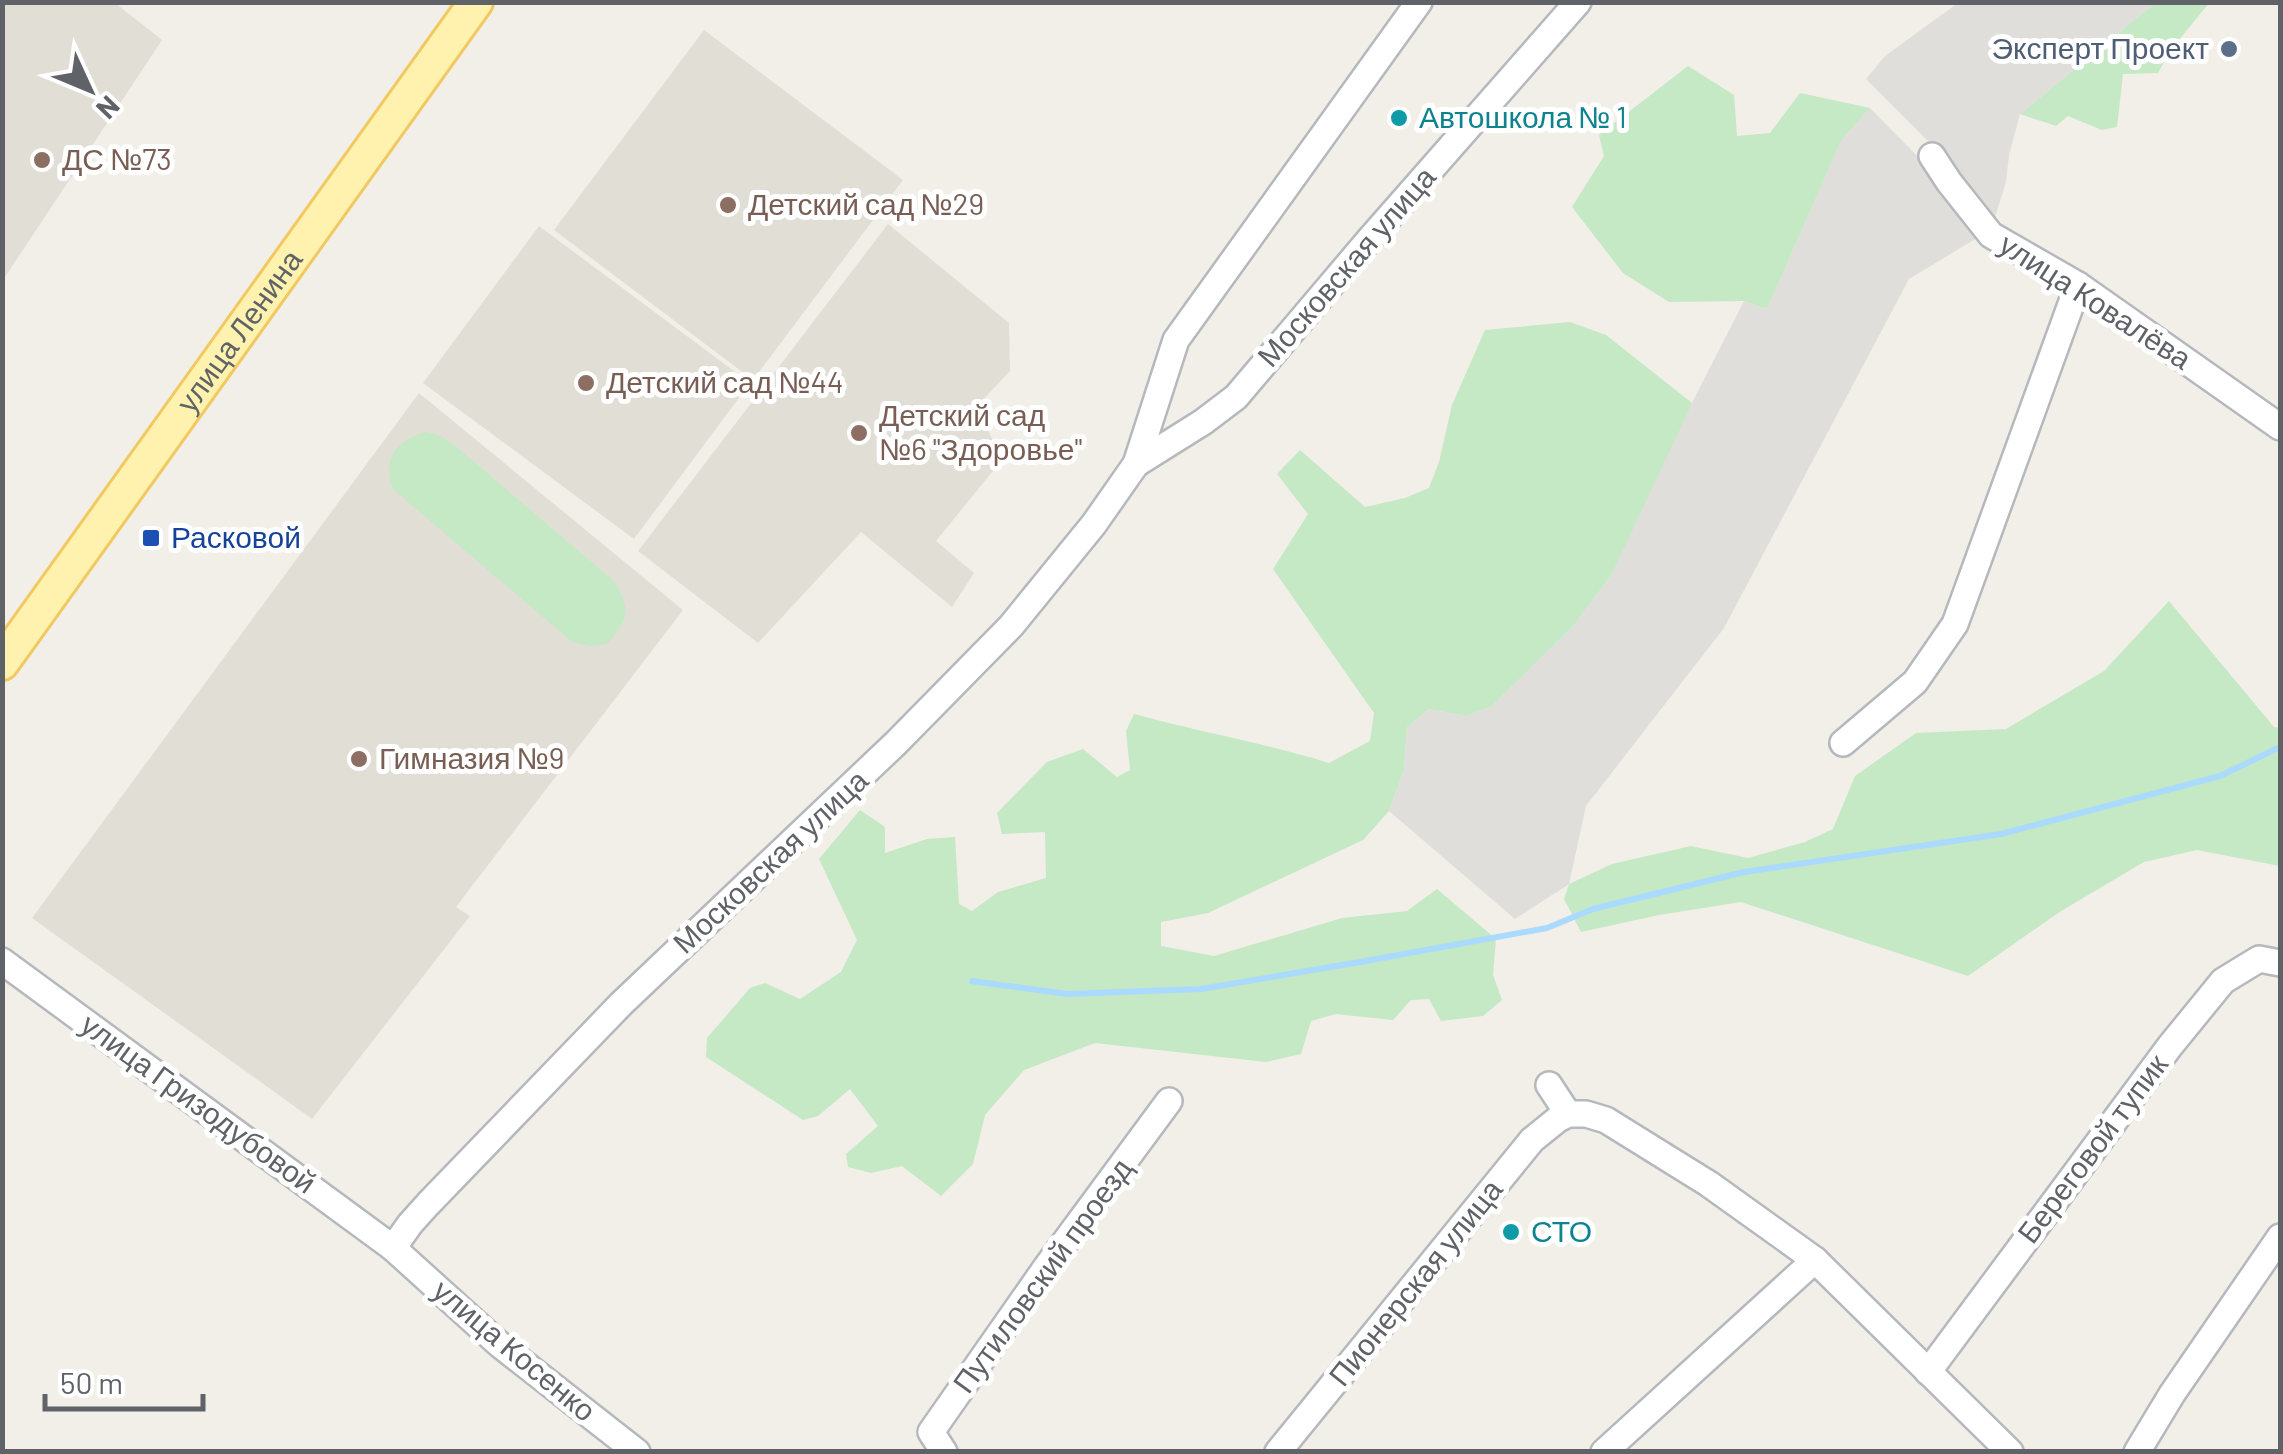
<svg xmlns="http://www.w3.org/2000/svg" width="2283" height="1454" viewBox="0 0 2283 1454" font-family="Barlow,sans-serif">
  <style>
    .industrial { fill: #e0deda }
    .education { fill: #e1ded6 }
    .green { fill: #c5e8c5 }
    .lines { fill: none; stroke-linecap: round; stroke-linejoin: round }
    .stream { stroke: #aadaff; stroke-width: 6 }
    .minor-casing { stroke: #b5b8bc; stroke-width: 30 }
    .major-casing { stroke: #f2c960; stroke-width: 38 }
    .minor { stroke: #fff; stroke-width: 25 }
    .major { stroke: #fff2af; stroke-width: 32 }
    .service-dot { fill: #5c6f8a; stroke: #fff; stroke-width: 4 }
    .culture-dot { fill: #0f9aa8; stroke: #fff; stroke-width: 4 }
    .education-dot { fill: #8d6e63; stroke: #fff; stroke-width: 4 }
    .transit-dot { fill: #1a4fb4; stroke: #fff; stroke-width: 4 }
    .labels { text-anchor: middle; stroke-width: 10; stroke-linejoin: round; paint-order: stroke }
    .service-label { font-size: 30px; fill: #4e5e75; stroke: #fff; text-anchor: end }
    .culture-label { font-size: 30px; fill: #0d838f; stroke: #fff; text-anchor: start }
    .education-label { font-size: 30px; fill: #785e54; stroke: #fff; text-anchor: start }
    .street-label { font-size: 30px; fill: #5f6368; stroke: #fff }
    .transit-label { font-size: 30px; fill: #164399; stroke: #fff; text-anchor: start }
  </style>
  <rect width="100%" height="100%" fill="#f1efe8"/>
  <g class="industrial">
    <path d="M1958,3H2155L2020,114L2009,155L2006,182L1995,217L1976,199L1946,152L1927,140L1866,79L1885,56Z"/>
    <path d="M1870,108L1925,164L1977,238L1909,279L1724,628L1586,806L1569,884L1515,919L1389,811L1404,770L1407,727L1429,709L1466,716L1492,706L1574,625L1612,574L1673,440L1744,301L1767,309L1841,141Z"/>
  </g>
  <g class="education">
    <path d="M3,2L115,3L162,40L3,280Z"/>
    <path d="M704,30L903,180L753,380L554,230Z"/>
    <path d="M888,224L1009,323L1010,371L978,405L1001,461L936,541L974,573L952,607L861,532L758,643L638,551Z"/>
    <path d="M539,226L750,383L634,539L423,383Z"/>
    <path d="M419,393L683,610L456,907L470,916L312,1119L32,918Z"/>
  </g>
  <g class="green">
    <path d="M2155,3H2209L2170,51L2158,73L2123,74L2117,127L2102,130L2068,116L2056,126L2020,114Z"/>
    <path d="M1688,66L1734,95L1737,136L1770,133L1800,93L1870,108L1841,141L1767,309L1744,301L1669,302L1623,273L1572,207L1604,156L1599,135Z"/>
    <path d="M1570,322L1606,335L1692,403L1612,574L1574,625L1492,706L1466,716L1429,709L1407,727L1404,770L1389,811L1363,840L1208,913L1161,922V946L1214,956L1342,918L1407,911L1437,889L1496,939L1493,975L1502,1000L1483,1016L1441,1021L1429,999L1411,1000L1393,1020L1336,1014L1311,1021L1301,1054L1266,1062L1095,1043L1024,1070L985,1115L973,1164L941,1196L902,1166L871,1173L848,1167L846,1154L878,1126L850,1089L818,1116L803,1120L706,1057L707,1038L750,988L765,983L800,999L841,972L857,940L819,859L860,810L885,827V853L927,839L955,837L959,904L972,911L998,892L1046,878L1045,832L1002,834L997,813L1047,762L1083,749L1117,777L1130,770L1126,731L1134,714C1199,732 1265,743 1329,763L1370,741L1374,713L1273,569L1308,514L1277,474L1300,450L1365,507L1405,498L1429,488L1439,462L1452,405L1485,330Z"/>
    <path d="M426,432L438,435L453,444L615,582C631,612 629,618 607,644L591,646L572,642L393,489C382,459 396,440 426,432Z"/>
    <path d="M2169,601L2274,727L2280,728V866L2197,850L2144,862L2061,911L1968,976L1741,902L1659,915L1581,932L1564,899L1569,884L1612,864L1691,846L1748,858L1805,842L1833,829L1855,776L1916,733L2006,729L2104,671Z"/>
  </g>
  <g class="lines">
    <path class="stream" d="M972,981L1067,994L1201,989L1360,962L1547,928L1593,909L1744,872L2001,834L2220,776L2280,747"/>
    <defs>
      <g id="minor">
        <path d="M1932,156L1949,182L1991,235L2078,285L2280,427"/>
        <path d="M1136,464L1203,422L1236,397L1369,240L1578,2"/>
        <path d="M1843,743L1915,682L1955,624L2078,285"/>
        <path d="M2,961L393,1248L499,1344L637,1452"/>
        <path d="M1549,1085L1568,1114"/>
        <path d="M393,1248L410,1224L428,1204L621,1004L896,743L1011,626L1094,524L1136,464L1176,340L1419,2"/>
        <path d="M1928,1372L2170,1046L2223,981L2259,959L2280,963"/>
        <path d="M944,1452L931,1432L1045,1269L1169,1101"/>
        <path d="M1278,1452L1532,1140L1558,1119L1568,1114H1586L1606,1120L1709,1184L1815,1260L2010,1452"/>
        <path d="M1604,1452L1815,1260"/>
        <path d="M2137,1452L2172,1394L2280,1237"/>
      </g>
      <g id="major">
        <path id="s1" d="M2,663L476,2"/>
      </g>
    </defs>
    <use href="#minor" class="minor-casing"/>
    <use href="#major" class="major-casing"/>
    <use href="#minor" class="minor"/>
    <use href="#major" class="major"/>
  </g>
  <circle class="service-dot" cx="2229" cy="49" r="10"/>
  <g class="culture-dot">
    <circle cx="1399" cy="118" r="10"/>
    <circle cx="1511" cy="1232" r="10"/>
  </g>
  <g class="education-dot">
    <circle cx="42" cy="160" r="10"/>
    <circle cx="728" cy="205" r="10"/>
    <circle cx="586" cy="383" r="10"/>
    <circle cx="859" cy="433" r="10"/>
    <circle cx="359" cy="759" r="10"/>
  </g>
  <rect class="transit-dot" x="141" y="528" width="20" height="20" rx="5"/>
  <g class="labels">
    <g class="service-label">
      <text x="2209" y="59">Эксперт Проект</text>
    </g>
    <g class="culture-label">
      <text x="1419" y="128">Автошкола № 1</text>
      <text x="1531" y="1242">СТО</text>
    </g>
    <g class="education-label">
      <text x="62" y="170">ДС №73</text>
      <text x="748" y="215">Детский сад №29</text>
      <text x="606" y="393">Детский сад №44</text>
      <text x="879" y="426">Детский сад<tspan x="879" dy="34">№6 "Здоровье"</tspan></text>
      <text x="379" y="769">Гимназия №9</text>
    </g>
    <g class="street-label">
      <text transform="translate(1347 267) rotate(-49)" y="10">Московская улица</text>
      <text transform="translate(2095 302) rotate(33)" y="10">улица Ковалёва</text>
      <text dy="10" stroke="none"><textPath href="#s1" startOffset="408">улица Ленина</textPath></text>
      <text transform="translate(771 862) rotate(-43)" y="10">Московская улица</text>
      <text transform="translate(198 1104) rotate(36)" y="10">улица Гризодубовой</text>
      <text transform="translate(2093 1149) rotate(-53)" y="10">Береговой тупик</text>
      <text transform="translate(1043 1276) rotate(-54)" y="10">Путиловский проезд</text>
      <text transform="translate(1416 1283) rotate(-51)" y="10">Пионерская улица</text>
      <text transform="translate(514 1351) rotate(40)" y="10">улица Косенко</text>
    </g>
    <g class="transit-label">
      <text x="171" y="548">Расковой</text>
    </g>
  </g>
  <rect width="2283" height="1454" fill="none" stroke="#5f6368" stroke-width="10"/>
  <g transform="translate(90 90) rotate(134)" stroke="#ffffff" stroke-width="8" paint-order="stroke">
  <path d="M0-8L18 38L0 25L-18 38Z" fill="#5f6368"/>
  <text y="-15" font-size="28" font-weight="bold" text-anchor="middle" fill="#5f6368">N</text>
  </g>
  <path d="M45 1394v15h158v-15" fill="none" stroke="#5f6368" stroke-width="5"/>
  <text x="60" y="1394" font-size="30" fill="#5f6368" stroke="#ffffff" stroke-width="8" paint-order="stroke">50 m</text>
</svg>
